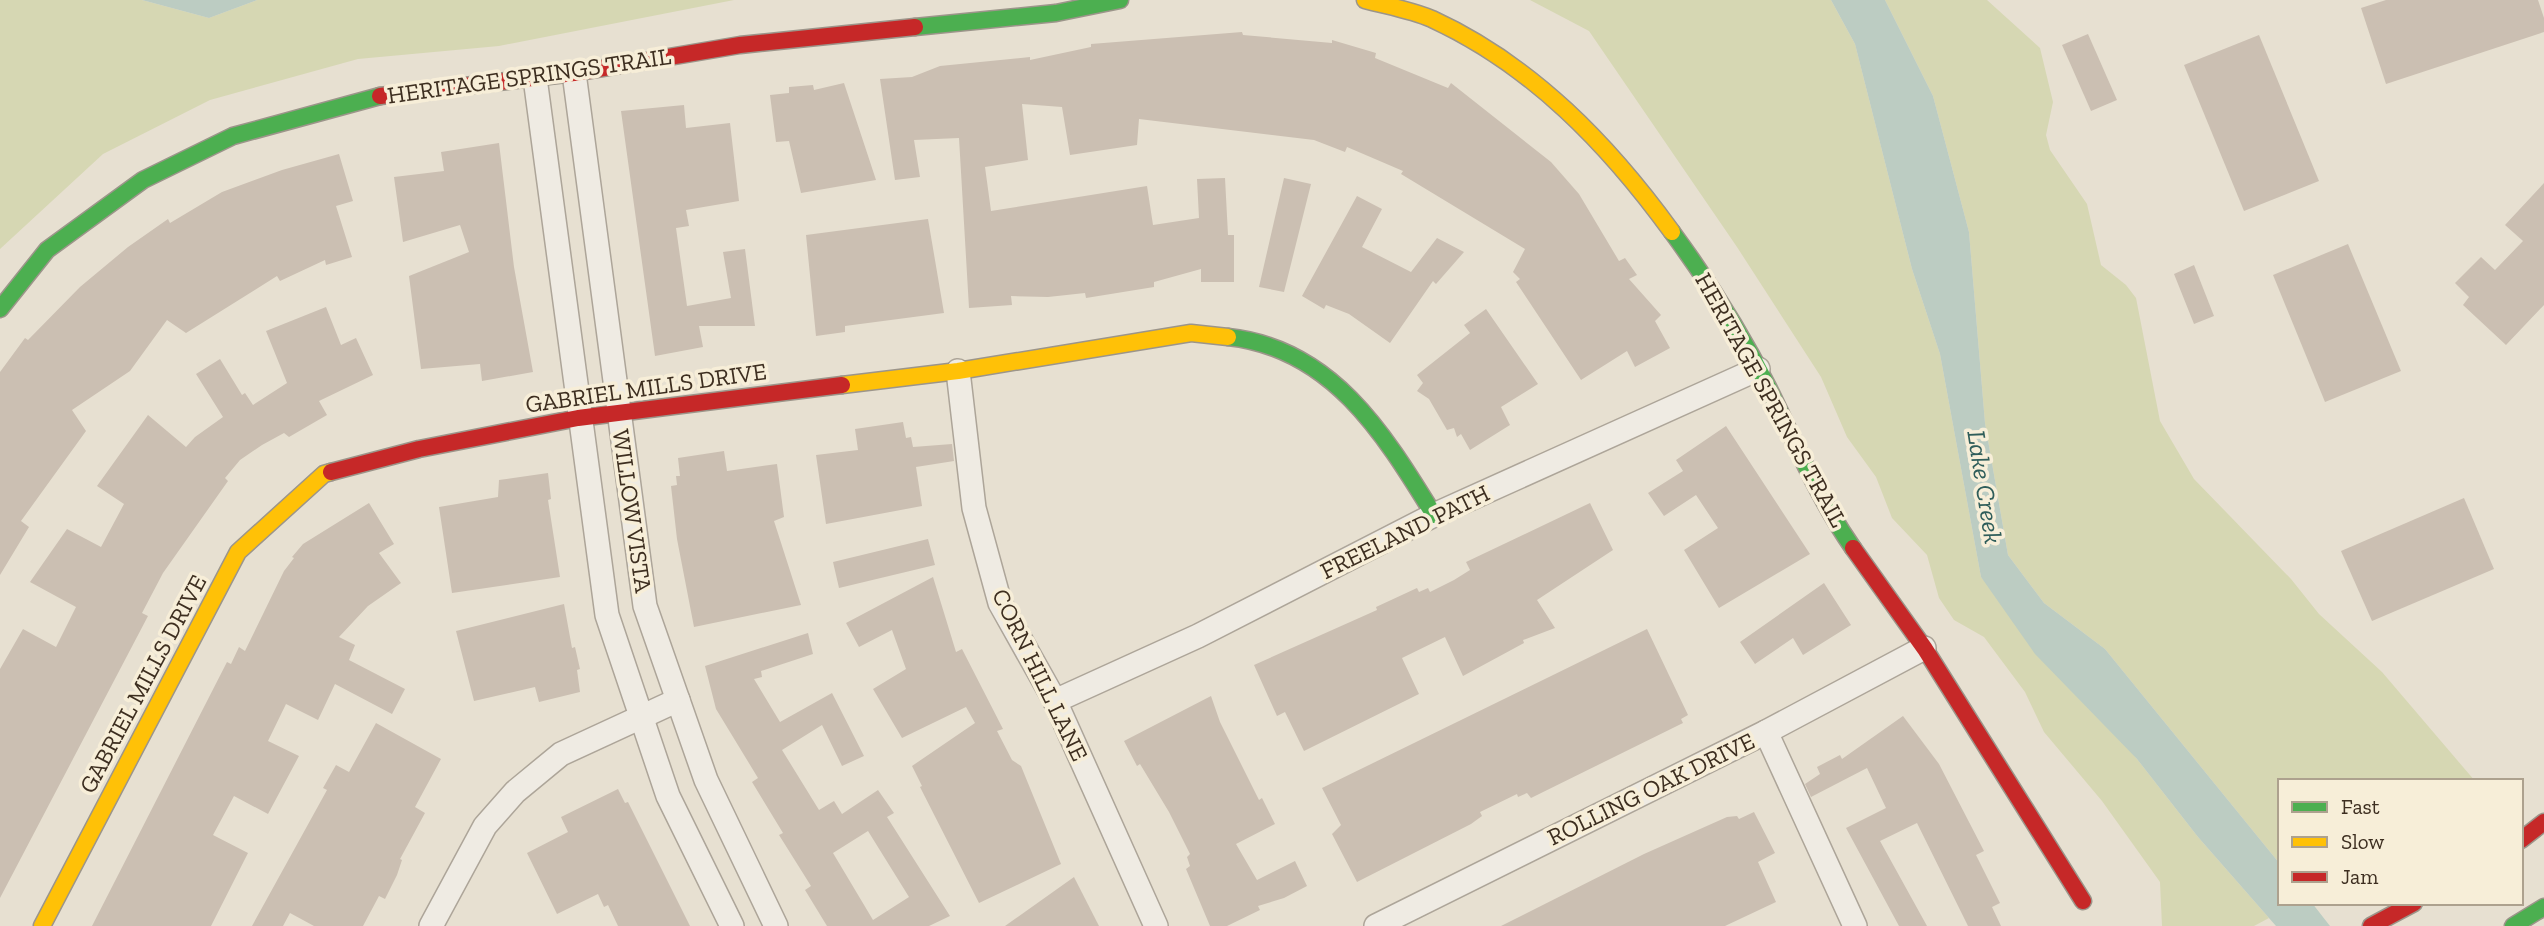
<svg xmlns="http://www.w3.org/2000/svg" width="2544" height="926" viewBox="0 0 2544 926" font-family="'Zilla Slab',serif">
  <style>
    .green { fill: #d6d7b3 }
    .water { fill: #bcccc2 }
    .building { fill: #cbbfb2; fill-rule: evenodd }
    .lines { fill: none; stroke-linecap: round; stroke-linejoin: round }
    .street-casing { stroke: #ada599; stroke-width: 26 }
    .fast-casing { stroke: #9c958a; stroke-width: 19 }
    .slow-casing { stroke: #9c958a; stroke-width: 19 }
    .jam-casing { stroke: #9c958a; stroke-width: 19 }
    .street { stroke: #efebe3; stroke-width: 23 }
    .fast { stroke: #4caf50; stroke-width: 16 }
    .slow { stroke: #ffc107; stroke-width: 16 }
    .jam { stroke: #c62828; stroke-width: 16 }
    .labels { text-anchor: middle; stroke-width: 7; stroke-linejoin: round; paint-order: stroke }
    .street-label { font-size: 24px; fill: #3d2e20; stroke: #f7eed8 }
    .water-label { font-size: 26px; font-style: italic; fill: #2f5d5a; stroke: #f7eed8 }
  </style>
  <rect width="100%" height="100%" fill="#e7e0d1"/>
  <g class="green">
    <path d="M0,0H142L209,18L257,0H734L499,46L358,59L210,100L103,154L0,249Z"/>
    <path d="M1530,0H1831L1855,44L1912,269L1940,354L1981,577L2137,759L2198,837L2269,918L2254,926H2162L2160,882L2102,801L2044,732L2025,692L1984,637L1954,620L1939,598L1927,555L1892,518L1876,477L1847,437L1821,377L1737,247L1589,31Z"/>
    <path d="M1885,0H1987L2040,48L2053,102L2046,135L2050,150L2087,204L2101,265L2126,285L2136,298L2160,421L2194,479L2291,579L2319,614L2382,672L2475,781H2280V864L2105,649L2044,603L2008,555L1985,423L1969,232L1933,96Z"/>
  </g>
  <g class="water">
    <path d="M142,0H257L209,18Z"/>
    <path d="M1831,0H1885L1933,96L1969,232L1985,423L2008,555L2044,603L2105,649L2280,864V903H2312L2330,926H2276L2198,837L2137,759L2035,654L1981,577L1940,354L1912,269L1855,44Z"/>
  </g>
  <g class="building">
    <path d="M2386,0H2538L2544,18V32L2386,84L2361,8Z"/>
    <path d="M1242,32L1243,35L1332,43V40L1376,53L1375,58L1448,88L1451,83L1551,162L1579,194L1619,261L1625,258L1637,275L1629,279L1661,315L1655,321L1670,348L1635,367L1627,351L1581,380L1516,282L1520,279L1513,272L1525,249L1401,174L1403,171L1347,147L1345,152L1314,140L1139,119L1137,145L1070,155L1062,107L1022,104L1028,160L985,167L991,211L1147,186L1153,225L1199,218L1197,179L1225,178L1228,235H1234V282H1201V269L1154,282V287L1086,298L1085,293L1048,297L1011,296L1012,305L969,308L959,138L914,140L920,177L895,180L880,79L912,77L940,66L1030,57V60L1091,47V44Z"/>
    <path d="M2088,34L2117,100L2091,111L2062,45Z"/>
    <path d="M2259,35L2319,181L2244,211L2184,65Z"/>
    <path d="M844,83L876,180L801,193L789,141L776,142L770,95L789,93V87L813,85L814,90Z"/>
    <path d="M684,105L686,128L730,123L739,201L686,210L689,226L676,228L687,306L731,298L723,252L745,249L755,326H699L703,347L655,356L621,111Z"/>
    <path d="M499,143L514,267L533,372L482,381L480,364L421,369L409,276L469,252L460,225L403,242L394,177L444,171L441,152Z"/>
    <path d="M339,154L353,201L336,206L352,257L326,265L325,260L280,281L277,276L186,333L167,320L130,371L72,410L86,431L21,521L29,527L0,575V372L25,338L28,340L80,287L128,247L168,219L170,223L222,192L282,170Z"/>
    <path d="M1284,178L1311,184L1284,292L1259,287Z"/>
    <path d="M2544,183V305L2506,345L2463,305L2469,297L2455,283L2481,257L2495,270L2523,241L2505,225Z"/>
    <path d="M1357,196L1382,209L1362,247L1411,272L1437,238L1464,252L1436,284L1433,281L1390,343L1349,314L1326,305L1324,309L1302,296Z"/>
    <path d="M928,219L944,313L845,326V332L816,336L806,235Z"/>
    <path d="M2348,244L2401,371L2325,402L2273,275Z"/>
    <path d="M2194,265L2214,316L2194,324L2174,274Z"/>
    <path d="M326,307L341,345L356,338L373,375L319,401L327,415L289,437L284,433L262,445L240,460L225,478L228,481L163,573L142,613L148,616L0,898V669L23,629L56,647L76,607L30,582L67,529L101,547L124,504L97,486L148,415L186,447L195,437L223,417L196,374L220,359L242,395L245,393L253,405L287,383L266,331Z"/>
    <path d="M1486,309L1538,384L1501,407L1510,425L1470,450L1461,434L1457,437L1454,428L1447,430L1429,399L1417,391L1423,383L1417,375L1470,333L1464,325Z"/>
    <path d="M903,422L906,438L911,437L913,447L952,444L954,461L916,467L922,506L826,524L816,455L858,450L855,429Z"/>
    <path d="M1726,426L1810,554L1719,608L1684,550L1718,528L1696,495L1664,516L1648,493L1683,471L1676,460Z"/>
    <path d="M724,451L727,471L777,464L784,517L774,521L801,605L694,627L677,539L671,486L677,485L676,476H680L678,458Z"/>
    <path d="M548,473L551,499L548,500L560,577L452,593L439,507L498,497L499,480Z"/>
    <path d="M2464,498L2494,569L2372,621L2341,551Z"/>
    <path d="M369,503L394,544L379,553L401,583L368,606L339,637L355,645L349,660L405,689L392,714L335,684L318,720L286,704L268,741L299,756L268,814L234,796L213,835L248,853L211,926H92L227,662L231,664L239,647L245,651L284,571L294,558L292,557L303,544Z"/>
    <path d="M1590,503L1613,550L1537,600L1555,628L1523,640L1524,643L1463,676L1445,637L1402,658L1419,694L1304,751L1285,712L1277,716L1254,665L1377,610L1376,607L1417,588L1419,592L1428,588L1430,592L1454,580L1470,570L1466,562Z"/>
    <path d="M928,539L935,565L839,588L833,562Z"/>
    <path d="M933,577L956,652L962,649L1003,729L997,731L1012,760L1021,766L1061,864L979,903L920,787L922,786L912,766L975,723L966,707L902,738L873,689L906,669L892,630L859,647L846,623Z"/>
    <path d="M1824,583L1851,625L1803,655L1793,638L1755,664L1740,642Z"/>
    <path d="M564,604L572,648L575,647L580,669L577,670L580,692L539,702L535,687L474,701L456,631Z"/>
    <path d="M1647,629L1688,715L1681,719L1683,723L1531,798L1527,793L1518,797L1517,794L1480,812L1482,816L1471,824L1357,882L1332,834L1341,825L1322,788Z"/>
    <path d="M808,633L813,654L761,671L762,677L754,679L780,722L832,693L864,756L842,766L822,725L782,750L819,810L834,801L842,814L878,790L894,813L887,817L950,916L929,926H827L805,890L811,886L779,835L783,833L752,782L758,778L716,709L705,666ZM868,831L909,897L873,920L833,853Z"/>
    <path d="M1211,696L1220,722L1259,800L1262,798L1275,824L1236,844L1257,880L1295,861L1307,886L1284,898L1258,906L1260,910L1227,926H1210L1186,869L1190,866L1187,857L1190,854L1169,812L1140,764L1137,766L1124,741Z"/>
    <path d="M1903,716L1939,764L1984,851L1976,855L2000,903L1992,907L2001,926H1968L1917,823L1880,841L1927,926H1899L1846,828L1886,808L1867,768L1811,797L1805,784L1820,774L1817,767L1840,755L1842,759Z"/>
    <path d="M376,723L441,759L415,807L425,813L400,859L402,860L397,875L385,899L379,896L363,926H314L290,913L283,926H252L327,790L323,788L336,765L349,772Z"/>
    <path d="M618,789L625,803L628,802L690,926H618L608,905L604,907L598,894L557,914L527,853L568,832L561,817Z"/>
    <path d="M1754,812L1775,853L1758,862L1776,902L1725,926H1501L1644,854L1727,817L1737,816L1739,819Z"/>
    <path d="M1074,877L1099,926H1005Z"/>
  </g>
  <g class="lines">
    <defs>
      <g id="street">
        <path d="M574,73L645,606L706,780L776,926"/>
        <path d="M535,78L607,615L668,796L732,926"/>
        <path d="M958,371L974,508L1000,603L1055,701L1156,926"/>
        <path d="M1055,701L1198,636L1434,515L1758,369"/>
        <path d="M1766,732L1855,926"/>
        <path d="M431,926L485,826L515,792L561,754L678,700"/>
        <path d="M1376,926L1766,732L1924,648"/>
      </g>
      <g id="fast">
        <path d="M915,27L1056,13L1120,0"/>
        <path d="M1672,232C1708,281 1741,333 1768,387C1795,442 1818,498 1853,548"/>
        <path d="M0,309L47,250L143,180L233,136L380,96"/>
        <path d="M1228,337C1332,348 1384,434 1434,515"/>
        <path d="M2513,926L2544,907"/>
      </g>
      <g id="slow">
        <path d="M1365,0C1387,6 1411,10 1432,19C1532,65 1608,144 1672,232"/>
        <path d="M842,385L958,371L1191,333L1228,337"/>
        <path d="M42,926L238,552L324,474L331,472"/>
      </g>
      <g id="jam">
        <path d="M380,96L574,73L740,45L915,27"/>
        <path d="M331,472L419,449L578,418L842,385"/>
        <path d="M1853,548L1925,649L2083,901"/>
        <path d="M2521,840L2544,822"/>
        <path d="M2371,926L2414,903"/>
      </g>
    </defs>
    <use href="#street" class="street-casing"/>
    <use href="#fast" class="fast-casing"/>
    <use href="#slow" class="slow-casing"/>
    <use href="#jam" class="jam-casing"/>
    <use href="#street" class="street"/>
    <use href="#fast" class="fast"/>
    <use href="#slow" class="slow"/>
    <use href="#jam" class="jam"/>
  </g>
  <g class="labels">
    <g class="street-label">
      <text transform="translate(529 76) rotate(-8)" y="8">HERITAGE SPRINGS TRAIL</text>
      <text transform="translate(646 388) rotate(-8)" y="8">GABRIEL MILLS DRIVE</text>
      <text transform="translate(1771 400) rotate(61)" y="8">HERITAGE SPRINGS TRAIL</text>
      <text transform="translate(632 511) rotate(82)" y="8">WILLOW VISTA</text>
      <text transform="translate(1405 532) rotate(-26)" y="8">FREELAND PATH</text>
      <text transform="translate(1040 675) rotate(64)" y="8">CORN HILL LANE</text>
      <text transform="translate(143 684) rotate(-62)" y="8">GABRIEL MILLS DRIVE</text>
      <text transform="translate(1651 789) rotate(-26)" y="8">ROLLING OAK DRIVE</text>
    </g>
    <g class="water-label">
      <text transform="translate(1985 487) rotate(81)" y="9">Lake Creek</text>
    </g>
  </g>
  <rect x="2278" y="779" width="245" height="126" fill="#f7eed8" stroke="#ada18e" stroke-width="2"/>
  <rect x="2292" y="802" width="35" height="10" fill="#4caf50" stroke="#ada18e" stroke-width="2"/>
  <text x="2341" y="814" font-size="21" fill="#3d2e20">Fast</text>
  <rect x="2292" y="837" width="35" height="10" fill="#ffc107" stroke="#ada18e" stroke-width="2"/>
  <text x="2341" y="849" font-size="21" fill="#3d2e20">Slow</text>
  <rect x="2292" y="872" width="35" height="10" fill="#c62828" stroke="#ada18e" stroke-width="2"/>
  <text x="2341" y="884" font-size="21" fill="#3d2e20">Jam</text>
</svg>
